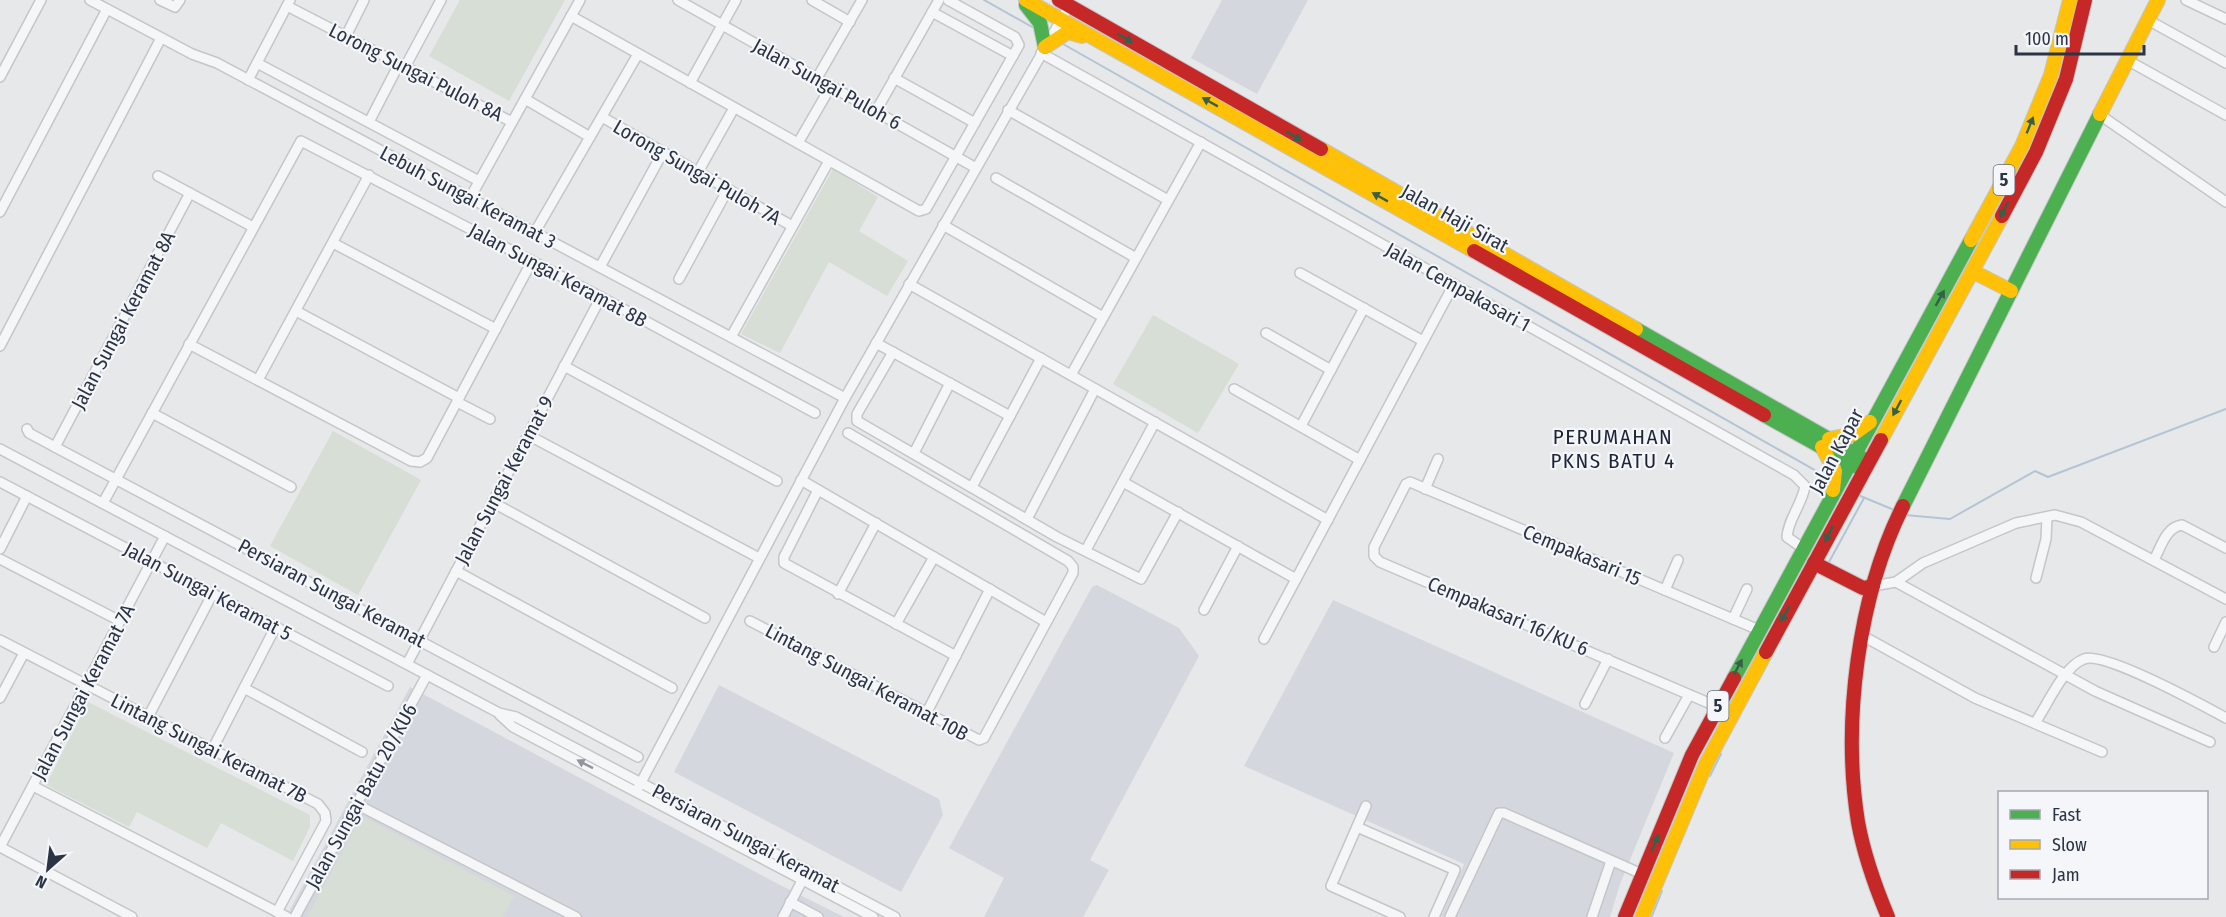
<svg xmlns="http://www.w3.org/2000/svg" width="2226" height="917" font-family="'Fira Sans Condensed',sans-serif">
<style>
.built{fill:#d4d7dd}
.green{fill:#d6ded6}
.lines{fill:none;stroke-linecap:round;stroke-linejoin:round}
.stream{stroke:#b4c4d5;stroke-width:2}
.street-casing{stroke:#c4c6c8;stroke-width:12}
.fast-casing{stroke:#c4c6c8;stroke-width:16}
.slow-casing{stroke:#c4c6c8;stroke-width:16}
.jam-casing{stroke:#c4c6c8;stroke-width:16}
.street{stroke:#f5f6f7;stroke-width:9}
.fast{stroke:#4caf50;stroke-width:14}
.slow{stroke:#ffc107;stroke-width:14}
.jam{stroke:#c62828;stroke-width:14}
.oneway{fill:#375f49}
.oneway2{fill:#90959e}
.labels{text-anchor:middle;stroke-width:4.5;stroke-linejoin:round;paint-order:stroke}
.shield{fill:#f4f6f9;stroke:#676e7b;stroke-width:1.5}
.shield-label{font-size:18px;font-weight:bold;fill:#2b3445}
.street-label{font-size:20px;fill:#2b3445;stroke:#f4f6f9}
.neighbourhood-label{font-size:21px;letter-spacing:1.5px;fill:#1d2536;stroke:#f4f6f9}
</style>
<rect width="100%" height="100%" fill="#e6e8ea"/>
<g class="built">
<polygon points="1222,0 1308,0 1257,94 1191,58"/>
<polygon points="1097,585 1179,628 1199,656 1090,860 1109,870 1083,917 984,917 1004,878 949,848 1092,587"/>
<polygon points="1333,600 1674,753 1620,884 1610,917 1441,917 1464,864 1244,766"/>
<polygon points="719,685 939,799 943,815 901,892 674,772"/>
<polygon points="410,687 778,884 844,917 286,917"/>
</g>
<g class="green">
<polygon points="460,0 565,0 509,101 429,56"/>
<polygon points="833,169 878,197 859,231 908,261 887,296 829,262 780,353 741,334"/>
<polygon points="1153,315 1239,364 1198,433 1113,384"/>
<polygon points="333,431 421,480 358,595 270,546"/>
<polygon points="88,702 310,815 310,827 293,861 221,823 207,848 137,812 129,827 46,785"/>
<polygon points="362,816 514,896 503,917 307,917"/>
</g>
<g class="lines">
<g class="stream">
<polyline points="984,0 1034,28"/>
<polyline points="1063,44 1827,477"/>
<polyline points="1858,495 1894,510"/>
<polyline points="1905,515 1950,519 2035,471 2048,477 2226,409"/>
<polyline points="1829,562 1864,498"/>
<polyline points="1710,776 1721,754"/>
<polyline points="1652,916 1662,891"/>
</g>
<defs>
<g id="street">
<polyline points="90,0 192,54 217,63 845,398"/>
<polyline points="160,0 175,7 180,0"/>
<polyline points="678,0 976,168"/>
<polyline points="812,0 850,22"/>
<polyline points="2186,0 2226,19"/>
<polyline points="287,6 512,122"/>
<polyline points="932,12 1013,56"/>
<polyline points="571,16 919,211 926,209 1019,45 1015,37 948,0"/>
<polyline points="2148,20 2226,63"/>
<polyline points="346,36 364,0"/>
<path d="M1041,53L1794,475L1805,486C1802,505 1788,519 1787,537L1804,549"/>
<polyline points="2127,60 2226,115"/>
<polyline points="257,63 479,181"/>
<polyline points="405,67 441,0"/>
<polyline points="0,77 41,0"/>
<polyline points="817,78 862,0"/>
<polyline points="894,78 975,123"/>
<polyline points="248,80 290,0"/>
<polyline points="690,83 736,0"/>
<polyline points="525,99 590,137"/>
<polyline points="1008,110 1168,200"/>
<polyline points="876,111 939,0"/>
<polyline points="2100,115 2226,202"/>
<polyline points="602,117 792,226"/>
<polyline points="369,122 399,64"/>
<polyline points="798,143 831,86"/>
<polyline points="698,172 734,108"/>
<polyline points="158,176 253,227"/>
<polyline points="996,178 1136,258"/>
<polyline points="470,198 580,0"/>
<polyline points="0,212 107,9"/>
<polyline points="943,225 1103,317"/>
<polyline points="535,232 638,54"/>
<polyline points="333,243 496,329"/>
<polyline points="600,267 663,152"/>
<polyline points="1300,273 1423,341"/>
<polyline points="679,279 728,189"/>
<polyline points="909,284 1328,520"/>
<polyline points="296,311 459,398"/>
<polyline points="1266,333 1331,370"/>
<polyline points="731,337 829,161"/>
<polyline points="876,343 1010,416"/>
<polyline points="189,344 411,461 420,462 427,458 532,261"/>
<polyline points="0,346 161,38"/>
<polyline points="893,352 857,414 857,421 1057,537 1141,579 1178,512"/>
<polyline points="564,366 777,481"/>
<polyline points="1071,375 1201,142"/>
<polyline points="258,380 369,175"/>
<polyline points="1234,389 1360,460"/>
<polyline points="457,402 490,419"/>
<polyline points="152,413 291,487"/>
<polyline points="1301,426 1364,308"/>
<polyline points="27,429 29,433 55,447 638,757"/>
<polyline points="528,435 759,558"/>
<polyline points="55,447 190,193"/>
<polyline points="0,449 499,713 516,717 895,917"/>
<polyline points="914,453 950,383"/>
<polyline points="801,480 1046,622"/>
<polyline points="0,482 388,686"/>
<polyline points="1123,482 1296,579"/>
<polyline points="972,487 1041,358"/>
<polyline points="1425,489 1438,459"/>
<polyline points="818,490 784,557 784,563 956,656"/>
<polyline points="492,502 705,618"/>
<polyline points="103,503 301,141 601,297 815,413"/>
<polyline points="1027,519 1095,389"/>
<polyline points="0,549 27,496"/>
<polyline points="1086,550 1155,422"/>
<polyline points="0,559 120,621"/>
<path d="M2154,560C2161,547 2166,527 2182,525L2226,548"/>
<polyline points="456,571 672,688"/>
<polyline points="2036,578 2046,539 2047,517"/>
<polyline points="1896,582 2095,691 2210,742"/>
<polyline points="1873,586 1896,582 1923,563 2016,523 2055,515 2081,522 2226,599"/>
<polyline points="1665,590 1678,560"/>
<polyline points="838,594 876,523"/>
<polyline points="1204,610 1238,546"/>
<polyline points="1733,619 1747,589"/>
<polyline points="750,621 979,740 984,738 1073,573 1073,567 1068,561 848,433"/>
<polyline points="896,624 934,557"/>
<polyline points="1863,636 1975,698 2102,752"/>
<polyline points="1264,639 1454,284"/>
<polyline points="0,640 318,804 325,813 326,821 277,912"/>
<polyline points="2214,647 2226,622"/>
<polyline points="407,664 601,297"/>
<polyline points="244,688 362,752"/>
<polyline points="0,698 24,653"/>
<polyline points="1585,704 1608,659"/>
<polyline points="1718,707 1380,562 1374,556 1374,547 1406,484 1410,482 1759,630"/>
<polyline points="926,714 990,589"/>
<polyline points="500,715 513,727 873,917"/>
<polyline points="148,717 213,593"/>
<path d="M2035,723C2048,704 2063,667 2084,659C2104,651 2204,706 2226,718"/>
<polyline points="1665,738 1689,695"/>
<polyline points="212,750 276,626"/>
<polyline points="33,786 287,917"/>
<polyline points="637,790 845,398 1069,6"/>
<polyline points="356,804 576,917"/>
<polyline points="1366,806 1331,886 1400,917"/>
<polyline points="1357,827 1455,870 1434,917"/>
<polyline points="0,847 165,536"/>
<polyline points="0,847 132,917"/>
<polyline points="790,902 818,917"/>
<polyline points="295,917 427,675"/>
<polyline points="783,917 805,875"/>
<polyline points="1450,917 1499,813 1504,813 1642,874"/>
<polyline points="1592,917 1611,861"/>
</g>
<g id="fast">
<polyline points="1026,5 1040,23 1045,47"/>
<polyline points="1636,329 1862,458"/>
<polyline points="1764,415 1859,468"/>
<polyline points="1903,506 2100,114"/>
<polyline points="1734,678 1971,240"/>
</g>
<g id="slow">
<polyline points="1026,0 1474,251"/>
<polyline points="1045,47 1068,32 1082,36"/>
<polyline points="2100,114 2158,0"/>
<polyline points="1321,149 1636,329"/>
<polyline points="1971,240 2022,146 2051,75 2070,0"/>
<polyline points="1972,271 2011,291"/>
<polyline points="1829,439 1852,435 1870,422"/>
<polyline points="1881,440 2002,216"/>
<polyline points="1822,447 1835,471 1833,490"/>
<polyline points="1642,917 1706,764 1766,652"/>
</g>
<g id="jam">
<polyline points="1059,0 1321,149"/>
<polyline points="2002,216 2036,152 2066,79 2085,0"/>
<polyline points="1474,251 1764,415"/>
<polyline points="1814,563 1863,588 1873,586"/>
<polyline points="1766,652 1881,440"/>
<polyline points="1625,917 1692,755 1734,678"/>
<path d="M1888,917C1875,886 1864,855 1858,822C1842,722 1858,596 1903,506"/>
</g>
</defs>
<use href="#street" class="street-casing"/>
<use href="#fast" class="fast-casing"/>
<use href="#slow" class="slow-casing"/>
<use href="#jam" class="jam-casing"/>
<use href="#street" class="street"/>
<use href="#fast" class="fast"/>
<use href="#slow" class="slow"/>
<use href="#jam" class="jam"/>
</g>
<defs><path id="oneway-solid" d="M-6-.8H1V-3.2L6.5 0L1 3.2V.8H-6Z" transform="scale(1.5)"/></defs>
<g class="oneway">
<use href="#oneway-solid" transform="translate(1125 38) rotate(30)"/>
<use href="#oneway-solid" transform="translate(1210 102) rotate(-151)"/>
<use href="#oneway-solid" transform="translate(2030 125) rotate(-68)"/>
<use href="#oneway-solid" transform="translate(1294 136) rotate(30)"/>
<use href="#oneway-solid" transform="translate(1380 197) rotate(-151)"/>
<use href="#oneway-solid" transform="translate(2004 210) rotate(118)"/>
<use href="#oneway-solid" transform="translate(1940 298) rotate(-61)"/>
<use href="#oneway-solid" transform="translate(1897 408) rotate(118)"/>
<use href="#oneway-solid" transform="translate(1829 534) rotate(117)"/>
<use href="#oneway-solid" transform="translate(1785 614) rotate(119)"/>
<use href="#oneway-solid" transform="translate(1738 667) rotate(-62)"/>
<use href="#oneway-solid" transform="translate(1655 843) rotate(-67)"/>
</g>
<use class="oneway2" href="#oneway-solid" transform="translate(585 764) rotate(-153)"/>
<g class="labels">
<g class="shield">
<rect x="1993.5" y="165" width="21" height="30" rx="4.5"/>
<rect x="1707.5" y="691" width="21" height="30" rx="4.5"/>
</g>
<g class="shield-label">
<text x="2004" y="186">5</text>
<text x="1718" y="712">5</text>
</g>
<g class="street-label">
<text transform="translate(416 72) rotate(27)" y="7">Lorong Sungai Puloh 8A</text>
<text transform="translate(827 84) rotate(29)" y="7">Jalan Sungai Puloh 6</text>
<text transform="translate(697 172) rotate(30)" y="7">Lorong Sungai Puloh 7A</text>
<text transform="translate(468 197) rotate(28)" y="7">Lebuh Sungai Keramat 3</text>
<text transform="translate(1455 218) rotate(29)" y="7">Jalan Haji Sirat</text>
<text transform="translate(558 275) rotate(28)" y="7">Jalan Sungai Keramat 8B</text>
<text transform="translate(1458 287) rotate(29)" y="7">Jalan Cempakasari 1</text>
<text transform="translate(123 320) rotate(-62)" y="7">Jalan Sungai Keramat 8A</text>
<text transform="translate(1836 451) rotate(-62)" y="7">Jalan Kapar</text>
<text transform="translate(504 480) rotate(-62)" y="7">Jalan Sungai Keramat 9</text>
<text transform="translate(1582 555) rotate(23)" y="7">Cempakasari 15</text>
<text transform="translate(208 591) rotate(28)" y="7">Jalan Sungai Keramat 5</text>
<text transform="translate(332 593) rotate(28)" y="7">Persiaran Sungai Keramat</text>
<text transform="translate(1508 616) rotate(23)" y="7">Cempakasari 16/KU 6</text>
<text transform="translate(867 682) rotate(28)" y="7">Lintang Sungai Keramat 10B</text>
<text transform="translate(83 692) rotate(-62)" y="7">Jalan Sungai Keramat 7A</text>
<text transform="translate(209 748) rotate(27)" y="7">Lintang Sungai Keramat 7B</text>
<text transform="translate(361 796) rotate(-61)" y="7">Jalan Sungai Batu 20/KU6</text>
<text transform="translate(746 838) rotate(28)" y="7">Persiaran Sungai Keramat</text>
</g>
<g class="neighbourhood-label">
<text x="1613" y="444">PERUMAHAN<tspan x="1613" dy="24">PKNS BATU 4</tspan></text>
</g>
</g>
<rect x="1998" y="791" width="210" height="108" fill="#f4f6f9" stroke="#a4a8b1" stroke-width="1.5"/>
<rect x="2010" y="810" width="30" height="9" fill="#4caf50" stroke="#a4a8b1" stroke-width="1.5"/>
<text x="2052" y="821" font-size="18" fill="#2b3445">Fast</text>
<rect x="2010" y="840" width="30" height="9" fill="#ffc107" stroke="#a4a8b1" stroke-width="1.5"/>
<text x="2052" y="851" font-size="18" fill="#2b3445">Slow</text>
<rect x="2010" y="870" width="30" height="9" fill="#c62828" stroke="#a4a8b1" stroke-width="1.5"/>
<text x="2052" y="881" font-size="18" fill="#2b3445">Jam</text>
<g transform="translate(48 869) rotate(208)" stroke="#f4f6f9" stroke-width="4.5" paint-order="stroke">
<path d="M0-4.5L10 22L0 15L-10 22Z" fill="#2b3445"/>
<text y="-9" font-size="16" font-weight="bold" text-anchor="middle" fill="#2b3445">N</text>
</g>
<path d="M2016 45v9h128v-9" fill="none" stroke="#2b3445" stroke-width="3"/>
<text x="2025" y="45" font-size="18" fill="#2b3445" stroke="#f4f6f9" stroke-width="4.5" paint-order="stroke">100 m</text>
</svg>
